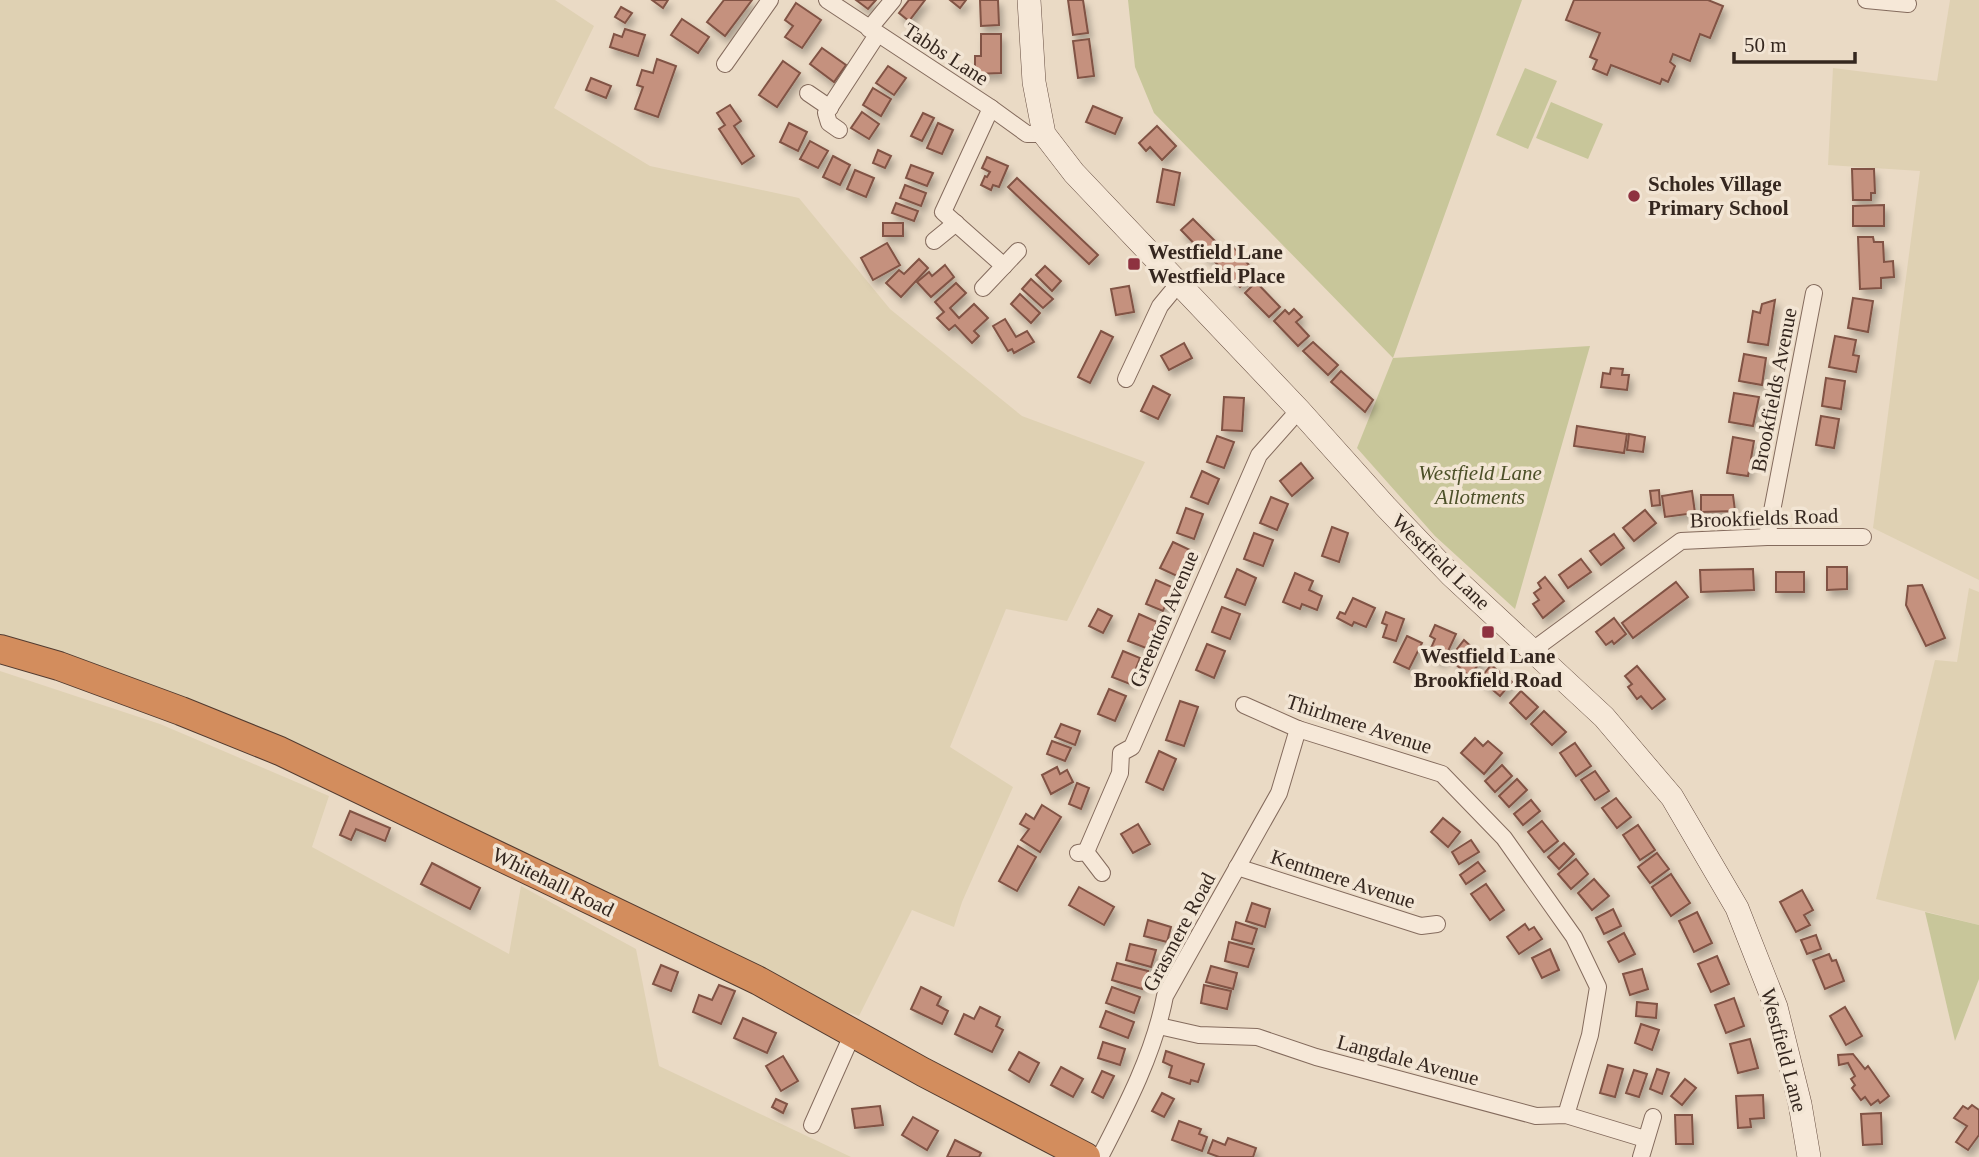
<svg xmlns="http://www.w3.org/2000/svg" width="1979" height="1157" font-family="Georgia,serif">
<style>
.farmland{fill:#dfd1b3}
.green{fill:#c8c69a}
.building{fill:#c5917e;stroke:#815344;stroke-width:2;filter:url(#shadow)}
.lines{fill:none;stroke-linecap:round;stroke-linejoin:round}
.street-casing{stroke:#846b5d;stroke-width:18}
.secondary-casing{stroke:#664d40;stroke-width:24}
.highway-casing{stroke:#523b30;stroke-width:30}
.street{stroke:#f6e8d8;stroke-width:16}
.secondary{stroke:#f6e8d8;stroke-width:23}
.highway{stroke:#d38d5d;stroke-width:28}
.poi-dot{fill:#8e3240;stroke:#f2e5d4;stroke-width:2.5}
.labels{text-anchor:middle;stroke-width:7;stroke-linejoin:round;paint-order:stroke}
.street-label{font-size:21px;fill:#35271f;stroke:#f2e5d4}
.poi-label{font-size:21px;font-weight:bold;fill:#35271f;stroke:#f2e5d4;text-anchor:start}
.park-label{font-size:21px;font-style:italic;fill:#4c5028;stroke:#f2e5d4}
</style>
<defs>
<filter id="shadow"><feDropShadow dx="3.5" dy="6" stdDeviation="3.5" flood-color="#0004"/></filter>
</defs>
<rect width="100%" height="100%" fill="#eadac5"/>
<g class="farmland">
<polygon points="0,0 555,0 594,26 554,108 650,166 799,198 890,309 1022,416 1145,462 1067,621 1006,609 950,747 1013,787 962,902 954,927 912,910 859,1016 759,981 280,751 0,649"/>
<polygon points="1950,0 1979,0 1979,580 1873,528 1920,171 1828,165 1833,68 1937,81"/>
<polygon points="1969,588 1979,592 1979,925 1876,899 1935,660 1957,662"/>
<polygon points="0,671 160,724 329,796 312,847 509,954 521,886 636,949 659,1066 851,1157 0,1157"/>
</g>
<g class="green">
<polygon points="1128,0 1522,0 1393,358 1590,346 1515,609 1435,536 1357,448 1393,358 1154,113 1135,67"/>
<polygon points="1525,68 1557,81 1528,149 1496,135"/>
<polygon points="1551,102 1603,124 1588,159 1536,138"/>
<polygon points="1925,912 1979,925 1979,979 1955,1041"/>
</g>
<g class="building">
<polygon points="652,0 668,0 663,8"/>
<polygon points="724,0 752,0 725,36 707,22"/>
<polygon points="856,0 876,0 868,9"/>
<polygon points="909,0 925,0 909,21 899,13"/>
<polygon points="950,0 966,0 960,8"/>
<polygon points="980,0 998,0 999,25 981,26"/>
<polygon points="1068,0 1083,0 1088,33 1073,35"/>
<polygon points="1574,0 1708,0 1723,6 1710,38 1700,34 1690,61 1673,54 1670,62 1675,66 1668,82 1662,79 1660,84 1611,65 1607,75 1593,69 1597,60 1590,57 1600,33 1566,20"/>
<polygon points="796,3 821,20 802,48 785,37 793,26 785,20"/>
<polygon points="621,7 632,13 625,23 615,17"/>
<polygon points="682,19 709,37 698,53 671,35"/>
<polygon points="625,29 645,35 638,56 610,47 614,34 622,37"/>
<polygon points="981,34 1001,34 1001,73 975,74 975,56 981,56"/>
<polygon points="1089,39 1094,76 1078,78 1073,41"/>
<polygon points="822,48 846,65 834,82 810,64"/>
<polygon points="657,59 676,66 658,117 635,109 643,87 637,85 642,70 653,73"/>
<polygon points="783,61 800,73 777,107 759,95"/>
<polygon points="888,66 906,78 894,95 876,83"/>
<polygon points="591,78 611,86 606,98 586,90"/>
<polygon points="873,88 891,99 881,116 863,105"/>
<polygon points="730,105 741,121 734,126 754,156 742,164 719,129 725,125 717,113"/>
<polygon points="1093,106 1122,118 1115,134 1086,122"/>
<polygon points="862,112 879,124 869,139 851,128"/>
<polygon points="923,113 934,118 922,141 911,136"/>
<polygon points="789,123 807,132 798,151 780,142"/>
<polygon points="938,123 953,130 942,154 927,148"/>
<polygon points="1157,126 1176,146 1162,160 1150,147 1146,151 1139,143"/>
<polygon points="810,141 828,151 818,168 800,159"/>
<polygon points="878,150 891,156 885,168 873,163"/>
<polygon points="833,156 850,165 840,185 823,177"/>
<polygon points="987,157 1008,166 999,187 993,185 991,190 981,185 985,176 987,177 990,172 982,168"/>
<polygon points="911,165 933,173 927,186 906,178"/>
<polygon points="1163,169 1180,173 1174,205 1157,202"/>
<polygon points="1852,169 1874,169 1875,193 1871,193 1871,200 1853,200"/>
<polygon points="855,170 874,178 866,197 847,189"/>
<polygon points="1017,178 1098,255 1089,264 1008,187"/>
<polygon points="905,185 926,193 921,206 900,198"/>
<polygon points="896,203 918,211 914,221 892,213"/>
<polygon points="1884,205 1884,226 1853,226 1853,206"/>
<polygon points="1193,219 1221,247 1209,259 1181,230"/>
<rect x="883" y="223" width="20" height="13"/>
<polygon points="1858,237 1873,237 1874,242 1883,242 1884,262 1893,261 1894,277 1881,278 1881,288 1860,289"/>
<polygon points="887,243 900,265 873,280 861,258"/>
<polygon points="1231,244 1255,272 1240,287 1214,261"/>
<polygon points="919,259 928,268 901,297 886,283 899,270 904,274"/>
<polygon points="945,265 954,277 931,297 917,282 929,272 932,276"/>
<polygon points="1045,266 1061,281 1052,291 1036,275"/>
<polygon points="1031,279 1053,299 1043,308 1022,289"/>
<polygon points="1256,282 1280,307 1269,317 1245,293"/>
<polygon points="956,283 966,293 950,308 959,318 974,304 988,318 974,331 979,336 972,343 955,325 949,330 937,318 944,312 935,302"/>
<polygon points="1129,286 1134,312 1116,315 1111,289"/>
<polygon points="1020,294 1040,313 1031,323 1011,304"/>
<polygon points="1853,298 1873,301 1868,332 1848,328"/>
<polygon points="1775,300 1768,345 1748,342 1753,311 1760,313 1762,304"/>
<polygon points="1294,309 1302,317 1296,322 1309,336 1298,346 1274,321 1285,310 1289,314"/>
<polygon points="1005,319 1016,337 1027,331 1034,342 1014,353 1012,349 1008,351 993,326"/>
<polygon points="1101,331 1113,337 1090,383 1078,377"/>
<polygon points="1835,336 1856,340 1853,355 1859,356 1856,372 1829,367"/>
<polygon points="1313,342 1338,365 1328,375 1303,351"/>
<polygon points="1184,343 1192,358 1169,370 1161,356"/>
<polygon points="1744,354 1766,358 1762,385 1739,381"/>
<polygon points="1611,368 1623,369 1622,375 1629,375 1627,390 1601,387 1603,373 1610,374"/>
<polygon points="1341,371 1373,400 1365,412 1331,382"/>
<polygon points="1826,378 1845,381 1841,409 1822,406"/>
<polygon points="1153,386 1170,395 1158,419 1141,411"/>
<polygon points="1734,393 1759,397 1753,426 1729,422"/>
<polygon points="1224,397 1244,398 1242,431 1222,430"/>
<polygon points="1821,416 1839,419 1834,448 1816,445"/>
<polygon points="1577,426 1627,434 1624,453 1574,446"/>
<polygon points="1629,434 1645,437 1643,452 1627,450"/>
<polygon points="1217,436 1234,442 1224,468 1207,462"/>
<polygon points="1733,437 1754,441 1748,476 1727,473"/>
<polygon points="1301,463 1313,478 1292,496 1280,481"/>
<polygon points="1202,471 1219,479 1208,504 1191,497"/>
<polygon points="1659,490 1660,505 1652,506 1650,491"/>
<polygon points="1692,491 1695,513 1665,517 1662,496"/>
<polygon points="1701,495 1733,495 1735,511 1701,512"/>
<polygon points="1271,497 1288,504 1277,530 1260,523"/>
<polygon points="1186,508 1203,514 1194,539 1177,533"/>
<polygon points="1645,510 1656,523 1634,541 1623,528"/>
<polygon points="1332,527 1348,533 1339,562 1322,556"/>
<polygon points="1254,533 1273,540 1263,566 1244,559"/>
<polygon points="1614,534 1624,548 1601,565 1590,551"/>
<polygon points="1173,542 1190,550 1177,576 1160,568"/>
<polygon points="1581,559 1591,572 1568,588 1559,575"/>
<polygon points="1827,567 1847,567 1847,589 1827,590"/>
<polygon points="1237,569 1256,578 1245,605 1225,597"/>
<polygon points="1753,569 1754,590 1701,592 1700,570"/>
<rect x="1776" y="572" width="28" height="20"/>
<polygon points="1295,573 1313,581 1309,590 1322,596 1317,610 1302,604 1300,609 1283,602"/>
<polygon points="1545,577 1564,601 1543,618 1533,604 1539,600 1534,593 1541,588 1538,583"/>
<polygon points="1156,580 1172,587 1163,611 1146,604"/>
<polygon points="1676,582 1688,597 1633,638 1622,623"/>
<polygon points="1922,585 1945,638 1926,646 1906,605 1908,586"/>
<polygon points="1353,598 1375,608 1366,627 1354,622 1352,626 1337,618 1340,612 1345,614"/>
<polygon points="1222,607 1240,614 1230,639 1212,632"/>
<polygon points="1098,609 1112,616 1103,633 1089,626"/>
<polygon points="1386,612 1404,619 1396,641 1383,637 1387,625 1382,623"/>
<polygon points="1139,614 1157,622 1146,648 1128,641"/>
<polygon points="1614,618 1626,634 1614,644 1612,641 1606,645 1596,632"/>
<polygon points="1435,625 1456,634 1443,662 1428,655 1435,639 1430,636"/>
<polygon points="1407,636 1422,643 1409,669 1394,662"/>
<polygon points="1464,640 1484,658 1469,676 1453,662 1461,653 1457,649"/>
<polygon points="1207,644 1225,651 1214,678 1196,670"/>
<polygon points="1123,651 1140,658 1130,684 1112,677"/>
<polygon points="1491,665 1512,682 1500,696 1480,679"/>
<polygon points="1637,666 1665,699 1652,709 1641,696 1637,699 1628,687 1632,684 1625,676"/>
<polygon points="1109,689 1126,696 1115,721 1098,714"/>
<polygon points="1521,691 1538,707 1526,719 1510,703"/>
<polygon points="1180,701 1198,707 1184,746 1166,740"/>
<polygon points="1544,711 1566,732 1552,745 1531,724"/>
<polygon points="1061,724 1080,731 1075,745 1055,737"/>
<polygon points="1475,738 1483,746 1488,741 1502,753 1484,774 1461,753"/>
<polygon points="1052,741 1071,748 1065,761 1047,754"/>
<polygon points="1575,743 1591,766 1576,776 1560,753"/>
<polygon points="1159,751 1176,759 1163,790 1146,782"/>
<polygon points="1502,765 1512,776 1495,792 1485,781"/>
<polygon points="1057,767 1060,774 1067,770 1073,782 1051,794 1042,775"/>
<polygon points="1595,771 1609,791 1595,800 1581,780"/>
<polygon points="1517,779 1527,790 1509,807 1499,796"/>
<polygon points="1077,783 1089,788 1081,809 1069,804"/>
<polygon points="1616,798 1631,817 1617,828 1602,808"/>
<polygon points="1531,800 1540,811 1523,825 1514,814"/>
<polygon points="1042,805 1061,817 1040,852 1021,840 1029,829 1020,824 1026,814 1034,819"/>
<polygon points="350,811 390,828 385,841 356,829 351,840 340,835"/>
<polygon points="1443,818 1460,832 1448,847 1431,832"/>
<polygon points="1542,821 1558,841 1544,852 1528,832"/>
<polygon points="1138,824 1150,844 1133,853 1121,834"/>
<polygon points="1638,825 1655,850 1640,860 1623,835"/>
<polygon points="1471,840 1479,852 1459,864 1452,852"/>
<polygon points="1564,843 1574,854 1559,869 1548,857"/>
<polygon points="1018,846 1036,857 1017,891 999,881"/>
<polygon points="1657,853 1669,869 1650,883 1638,867"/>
<polygon points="1576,859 1588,874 1571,889 1558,874"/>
<polygon points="1478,862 1485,871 1466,884 1460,875"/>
<polygon points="432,863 480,888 470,909 421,884"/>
<polygon points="1671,874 1690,903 1671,916 1652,887"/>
<polygon points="1594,879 1609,896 1592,910 1578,893"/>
<polygon points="1486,884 1504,910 1490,920 1471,894"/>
<polygon points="1079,887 1114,907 1104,925 1069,905"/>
<polygon points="1802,890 1813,910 1804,915 1810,925 1796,932 1780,902"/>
<polygon points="1252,903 1270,909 1265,927 1246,921"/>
<polygon points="1613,909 1621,926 1604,934 1596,918"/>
<polygon points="1697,912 1712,943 1694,952 1679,921"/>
<polygon points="1148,920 1171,927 1167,942 1144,936"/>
<polygon points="1236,922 1257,929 1252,944 1232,939"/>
<polygon points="1525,924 1529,930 1534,927 1542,939 1519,954 1507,937"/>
<polygon points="1624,933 1635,954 1619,962 1608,942"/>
<polygon points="1816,935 1821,949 1807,954 1801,940"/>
<polygon points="1229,942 1254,949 1248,967 1225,961"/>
<polygon points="1130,944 1156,950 1151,967 1126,960"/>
<polygon points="1550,949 1559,970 1542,978 1532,958"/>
<polygon points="1829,954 1832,961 1836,960 1844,981 1825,989 1813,960"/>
<polygon points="1717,956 1729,984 1711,992 1698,964"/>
<polygon points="1117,963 1148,971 1142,989 1112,980"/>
<polygon points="661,965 678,972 671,991 653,984"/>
<polygon points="1211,966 1237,973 1233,989 1206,982"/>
<polygon points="1642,969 1648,989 1630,995 1623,974"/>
<polygon points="719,985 735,991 721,1024 693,1012 699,995 712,1000"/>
<polygon points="1204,985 1231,991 1227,1009 1201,1003"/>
<polygon points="921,987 941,997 937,1005 948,1011 942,1024 911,1009"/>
<polygon points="1112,987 1140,997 1134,1013 1106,1003"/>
<polygon points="1734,998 1744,1026 1726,1033 1715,1005"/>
<polygon points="1637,1002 1657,1004 1656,1018 1636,1016"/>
<polygon points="980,1007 1000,1017 996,1026 1003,1030 992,1052 955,1034 964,1014 974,1019"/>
<polygon points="1845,1007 1862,1036 1846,1045 1830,1016"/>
<polygon points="1106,1011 1134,1022 1128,1038 1100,1027"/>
<polygon points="743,1018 776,1033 767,1053 734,1038"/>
<polygon points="1641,1024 1659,1030 1652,1050 1635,1043"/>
<polygon points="1750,1039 1758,1068 1738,1073 1730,1044"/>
<polygon points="1103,1042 1125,1049 1120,1065 1098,1058"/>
<polygon points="1166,1051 1204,1064 1198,1082 1191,1080 1190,1084 1169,1077 1172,1066 1163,1062"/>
<polygon points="1019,1052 1039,1063 1029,1082 1009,1070"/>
<polygon points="1853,1054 1865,1069 1868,1066 1889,1096 1880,1103 1878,1100 1871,1105 1865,1097 1861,1100 1852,1088 1855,1085 1851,1079 1855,1076 1848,1063 1839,1065 1838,1055"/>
<polygon points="783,1056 798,1081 781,1091 766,1066"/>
<polygon points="1608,1065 1623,1069 1615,1097 1600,1093"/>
<polygon points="1061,1067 1083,1079 1073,1097 1051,1085"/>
<polygon points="1657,1069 1669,1073 1662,1094 1650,1089"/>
<polygon points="1634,1070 1647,1074 1639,1097 1626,1093"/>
<polygon points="1102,1071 1114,1076 1103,1098 1092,1092"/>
<polygon points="1685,1079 1696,1088 1682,1105 1671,1096"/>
<polygon points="1162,1093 1174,1099 1164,1117 1152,1111"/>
<polygon points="1763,1095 1764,1118 1750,1119 1751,1127 1738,1128 1736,1096"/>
<polygon points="776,1099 787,1104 783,1113 772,1107"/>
<polygon points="1972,1105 1979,1110 1979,1135 1968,1150 1956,1142 1967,1126 1954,1118 1963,1106 1968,1109"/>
<polygon points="880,1106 883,1125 855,1128 852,1109"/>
<polygon points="1881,1113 1882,1144 1863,1145 1861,1114"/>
<polygon points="1675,1115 1692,1115 1693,1144 1676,1144"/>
<polygon points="913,1117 938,1131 927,1150 902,1135"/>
<polygon points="1179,1121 1201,1129 1199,1134 1207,1137 1202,1151 1172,1140"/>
<polygon points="1228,1138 1256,1148 1253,1157 1219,1157 1208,1153 1213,1140 1225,1145"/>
<polygon points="955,1140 981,1153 979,1157 947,1157"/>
</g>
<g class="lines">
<defs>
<g id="street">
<polyline points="827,0 991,108 1027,134 1044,134"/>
<polyline points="1866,0 1908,4"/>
<polyline points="869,29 893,0"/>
<polyline points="725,64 770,0"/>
<polyline points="808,93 830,108"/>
<polyline points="991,108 943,212 1004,266"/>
<polyline points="839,130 829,123 826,113 877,35"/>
<polyline points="934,241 956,223"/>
<polyline points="983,288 1018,251"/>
<polyline points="1126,379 1160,306 1179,283"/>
<polyline points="1767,537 1814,293"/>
<polyline points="1533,650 1681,541 1767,537 1863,537"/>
<polyline points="1244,705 1298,729 1442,774 1504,838 1574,937 1598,987 1590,1035 1566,1115"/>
<polyline points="1086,852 1120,773 1121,753 1132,747 1259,455 1299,410"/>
<polyline points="1078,853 1086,852 1102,873"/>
<polyline points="1237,867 1421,926 1437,924"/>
<polyline points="1159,1026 1199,1035 1257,1037 1316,1057 1536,1116 1566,1115 1645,1139"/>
<polyline points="812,1125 853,1033"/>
<path d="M1100,1157C1127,1105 1154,1053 1165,996L1279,793L1298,729"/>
<polyline points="1641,1157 1653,1117"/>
</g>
<polyline id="secondary" points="1029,0 1034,82 1044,134 1074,173 1299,410 1385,506 1451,575 1604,717 1672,797 1737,908 1776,1007 1800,1104 1809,1157"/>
<polyline id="highway" points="0,649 59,666 181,711 280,751 759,981 923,1072 1086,1157"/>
</defs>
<use href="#street" class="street-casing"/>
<use href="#secondary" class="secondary-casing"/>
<use href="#highway" class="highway-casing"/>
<use href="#street" class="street"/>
<use href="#secondary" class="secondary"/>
<use href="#highway" class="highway"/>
</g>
<g class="poi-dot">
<circle cx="1634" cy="196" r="7"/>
<rect x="1127" y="257" width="14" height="14" rx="3.5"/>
<rect x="1481" y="625" width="14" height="14" rx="3.5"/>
</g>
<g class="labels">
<g class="street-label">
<text transform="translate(946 54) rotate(33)" y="7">Tabbs Lane</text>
<text transform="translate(1774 390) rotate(-79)" y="7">Brookfields Avenue</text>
<text transform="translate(1764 518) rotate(-2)" y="7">Brookfields Road</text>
<text transform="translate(1441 562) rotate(44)" y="7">Westfield Lane</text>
<text transform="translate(1164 619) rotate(-67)" y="7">Greenton Avenue</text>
<text transform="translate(1359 724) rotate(18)" y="7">Thirlmere Avenue</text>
<text transform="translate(1343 879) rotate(18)" y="7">Kentmere Avenue</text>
<text transform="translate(553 882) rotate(26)" y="7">Whitehall Road</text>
<text transform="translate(1179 932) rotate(-62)" y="7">Grasmere Road</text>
<text transform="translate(1784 1050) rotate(75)" y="7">Westfield Lane</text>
<text transform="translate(1408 1060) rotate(15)" y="7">Langdale Avenue</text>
</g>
<g class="poi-label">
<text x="1648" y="191">Scholes Village<tspan x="1648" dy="24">Primary School</tspan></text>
<text x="1148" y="259">Westfield Lane<tspan x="1148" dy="24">Westfield Place</tspan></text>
<text x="1488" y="663" text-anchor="middle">Westfield Lane<tspan x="1488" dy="24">Brookfield Road</tspan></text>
</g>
<g class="park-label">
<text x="1480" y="480">Westfield Lane<tspan x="1480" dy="24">Allotments</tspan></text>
</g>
</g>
<path d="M1734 52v10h121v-10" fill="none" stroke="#35271f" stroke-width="3.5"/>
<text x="1744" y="52" font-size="21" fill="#35271f" stroke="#f2e5d4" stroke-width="5" paint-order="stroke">50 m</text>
</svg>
